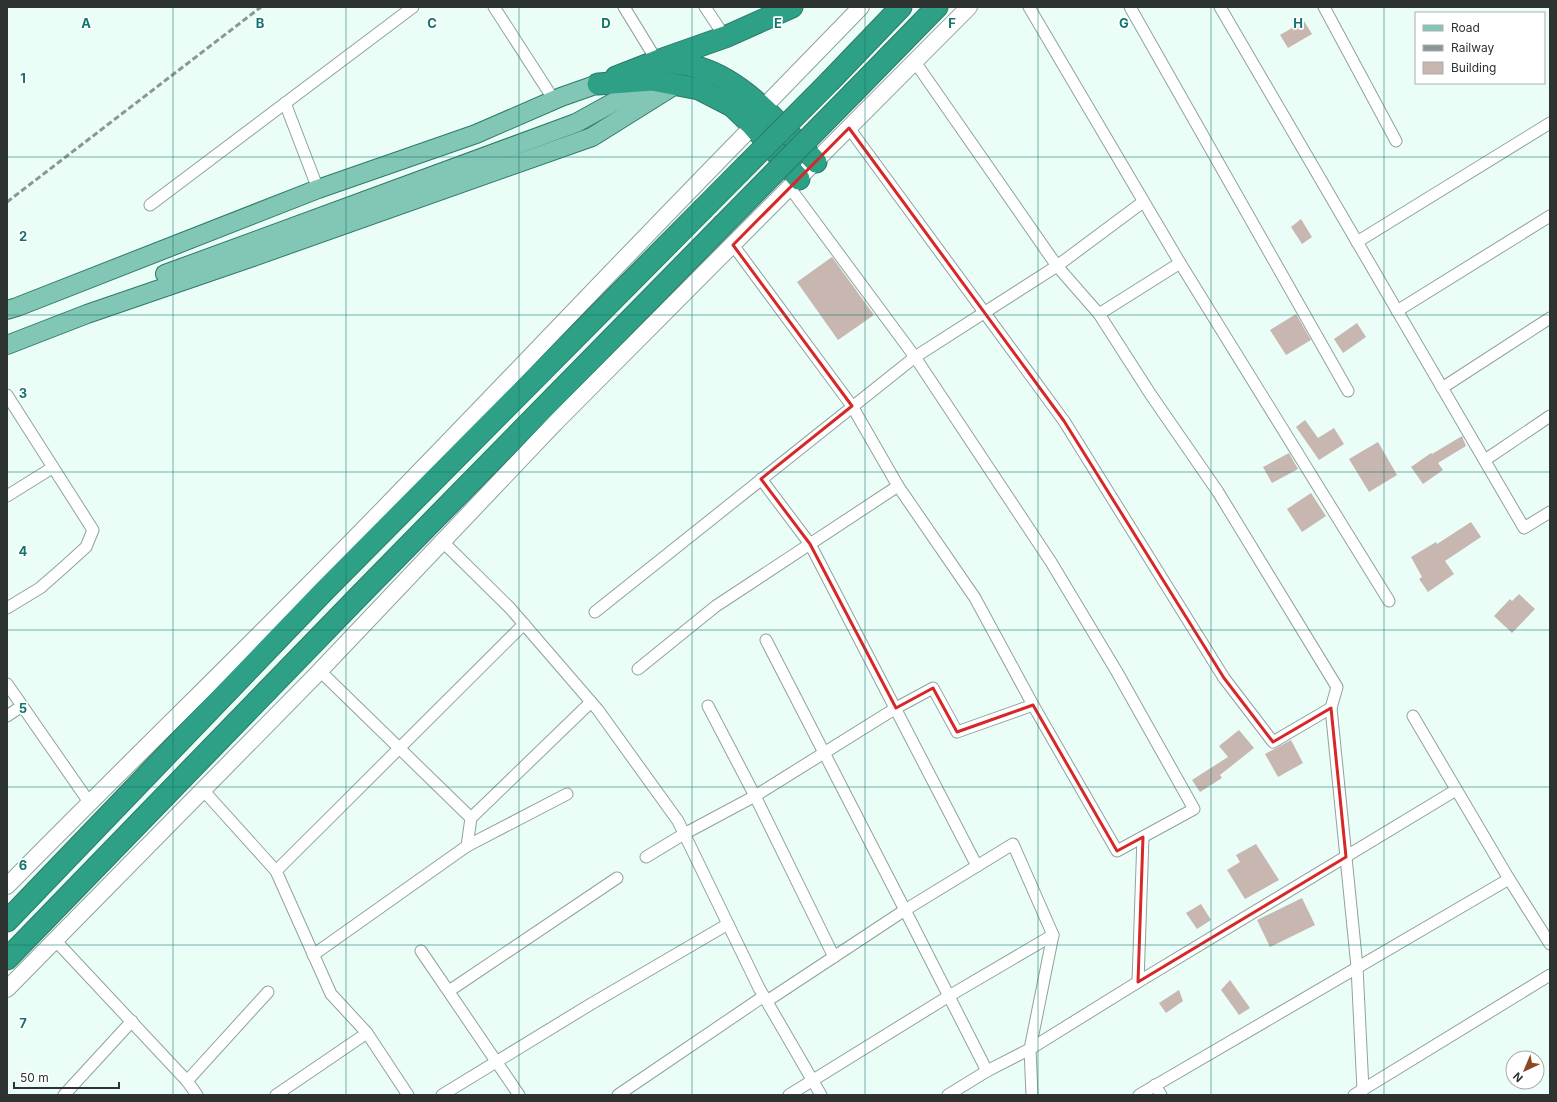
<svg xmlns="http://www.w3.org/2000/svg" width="1557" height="1102" font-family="Inter,sans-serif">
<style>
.building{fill:#c7b7b0}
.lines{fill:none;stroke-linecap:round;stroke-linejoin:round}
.street-casing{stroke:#91a29c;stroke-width:13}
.secondary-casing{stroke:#91a29c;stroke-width:18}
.primary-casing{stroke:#2d7a68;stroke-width:20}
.highway-casing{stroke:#2d7a68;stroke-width:23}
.street{stroke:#fff;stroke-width:11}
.secondary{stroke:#fff;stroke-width:16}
.primary{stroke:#82c6b6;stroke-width:18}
.highway{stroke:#2ea086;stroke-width:21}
.rail{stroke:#8a9793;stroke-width:3;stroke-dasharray:6 3;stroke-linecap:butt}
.highway-bridge-casing{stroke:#2d7a68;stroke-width:23;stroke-linecap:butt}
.highway-bridge{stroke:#2ea086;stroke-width:21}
.marked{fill:none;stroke:#d62828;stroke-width:3;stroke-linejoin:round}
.grid{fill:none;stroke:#0f766e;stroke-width:1;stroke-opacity:0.55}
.grid-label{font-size:13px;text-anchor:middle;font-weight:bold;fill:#0f766e;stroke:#fff;stroke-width:3.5;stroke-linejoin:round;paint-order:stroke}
</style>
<rect width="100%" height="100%" fill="#eafdf7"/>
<g class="building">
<polygon points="1304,21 1312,34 1288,48 1280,35"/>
<polygon points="1301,219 1312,237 1302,244 1291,227"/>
<polygon points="832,257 874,315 838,340 797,282"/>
<polygon points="1296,314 1311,340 1286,355 1270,330"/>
<polygon points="1357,323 1366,337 1343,353 1334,339"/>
<polygon points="1305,420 1318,438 1334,428 1344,444 1319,460 1296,427"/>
<polygon points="1462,436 1466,446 1438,463 1443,470 1423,484 1411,467 1431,453 1432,454"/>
<polygon points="1378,442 1397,475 1369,492 1349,459"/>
<polygon points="1289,453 1298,469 1272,483 1263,467"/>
<polygon points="1311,493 1326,516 1302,532 1287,509"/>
<polygon points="1471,522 1481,537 1445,561 1454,574 1428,592 1419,579 1422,577 1411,557 1436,542 1437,544"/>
<polygon points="1519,594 1535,609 1512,633 1494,616 1510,599 1512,601"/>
<polygon points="1239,730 1254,748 1220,775 1222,778 1200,792 1192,780 1228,757 1219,746"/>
<polygon points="1291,740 1303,763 1278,777 1265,754"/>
<polygon points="1256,844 1279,880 1245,899 1227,870 1240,862 1236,855"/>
<polygon points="1302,898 1315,925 1270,947 1257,920"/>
<polygon points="1201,904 1211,920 1197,929 1186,913"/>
<polygon points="1230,980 1250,1008 1239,1015 1221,990"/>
<polygon points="1179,990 1183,1001 1166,1013 1159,1003"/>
</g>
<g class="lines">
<defs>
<g id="street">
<polyline points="494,7 554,100"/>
<polyline points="624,7 657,61"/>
<polyline points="705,7 725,37"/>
<polyline points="1029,7 1180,263 1389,601"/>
<polyline points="1130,7 1348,391"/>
<polyline points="1220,7 1524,528 1550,512"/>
<polyline points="1324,7 1396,141"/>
<polyline points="915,62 1057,266 1099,314 1151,395 1218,492 1337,687 1331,708 1357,967 1363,1090"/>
<polyline points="285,103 318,189"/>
<polyline points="849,128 1064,421 1224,678 1273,742 1331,708"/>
<polyline points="150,205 413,7"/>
<polyline points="1357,242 1550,123"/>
<polyline points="733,245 852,406 898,486 975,598 1033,705 1117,851 1194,809 1117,672 1051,562 915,357 790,188"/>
<polyline points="1397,311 1550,216"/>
<polyline points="1099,314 1180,263"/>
<polyline points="1442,388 1550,318"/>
<polyline points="7,395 93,530 86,547 64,567 40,588 7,608"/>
<polyline points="1485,460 1550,416"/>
<polyline points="761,479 810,544 977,866"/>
<polyline points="7,496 52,468"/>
<polyline points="443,542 510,608 598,710 678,821 759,988 821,1095"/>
<polyline points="595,612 915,357 1057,266 1143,202"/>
<polyline points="766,640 905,910 1013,844 1053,935 949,996 789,1095"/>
<polyline points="638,669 716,606 898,486"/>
<polyline points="320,671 471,818"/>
<polyline points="7,684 89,802"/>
<polyline points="708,706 755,796 834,957"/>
<polyline points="7,716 22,706"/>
<polyline points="1413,716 1509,879 1550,944"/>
<polyline points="203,790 276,871 331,994 367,1033 408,1095"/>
<polyline points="467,846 567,794"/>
<polyline points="646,857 684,834 755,796 896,708 933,688 957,732 1033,705"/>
<polyline points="276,871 524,624"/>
<polyline points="55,940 187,1081 197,1095"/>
<polyline points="421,951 519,1095"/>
<polyline points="313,955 467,846 471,818 591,702"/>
<polyline points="1138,982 1143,837"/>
<polyline points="449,991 617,878"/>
<polyline points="767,1001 905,910 987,1071"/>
<polyline points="187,1081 268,992"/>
<polyline points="1155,1085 1161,1095"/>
<polyline points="64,1095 132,1021"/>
<polyline points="276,1095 367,1033"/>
<polyline points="442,1095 591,1004 728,924"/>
<polyline points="618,1095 764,996"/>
<polyline points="948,1095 987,1071 1030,1049 1138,982 1456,790"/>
<polyline points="1032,1095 1030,1049 1053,935"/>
<polyline points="1139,1095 1509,879"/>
<polyline points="1354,1095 1550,975"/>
</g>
<g id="secondary">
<path d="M7,886C132,759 261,635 385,507C508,381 629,252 753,126L763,108L861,7"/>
<polyline points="7,989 314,677 555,423 969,7"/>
</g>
<g id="primary">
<polyline points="165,274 576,123 652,81"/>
<polyline points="7,310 17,307 318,189 476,134 561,97 598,84"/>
<polyline points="7,345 87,314 250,258 592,137 675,85"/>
</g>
<g id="highway">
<path d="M660,61C673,63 687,64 700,68C746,82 783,128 816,162"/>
<polyline points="616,77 657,61 725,37 792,7"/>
<polyline points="831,80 901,7"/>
<polyline points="598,84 652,80 699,89 732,106 753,126 799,179"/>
<polyline points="854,92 937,7"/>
<polyline points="7,921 324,591 702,210"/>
<polyline points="7,959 360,595 722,226"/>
</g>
</defs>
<use href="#street" class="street-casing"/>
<use href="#secondary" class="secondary-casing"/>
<use href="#primary" class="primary-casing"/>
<use href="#highway" class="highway-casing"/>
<use href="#street" class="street"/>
<use href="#secondary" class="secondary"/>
<use href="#primary" class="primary"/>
<use href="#highway" class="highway"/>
<polyline class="rail" points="7,202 261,7"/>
<defs>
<g id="highway-bridge">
<polyline points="702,210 831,80"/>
<polyline points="722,226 854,92"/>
</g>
</defs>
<use href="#highway-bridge" class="highway-bridge-casing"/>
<use href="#highway-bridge" class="highway-bridge"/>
</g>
<path class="marked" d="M849,128L1064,421L1224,678L1273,742L1331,708L1346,857L1138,982L1143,837L1117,851L1033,705L957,732L933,688L896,708L810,544L761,479L852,406L733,245Z"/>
<path class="grid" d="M173,7V1095M346,7V1095M519,7V1095M692,7V1095M865,7V1095M1038,7V1095M1211,7V1095M1384,7V1095M7,157H1550M7,315H1550M7,472H1550M7,630H1550M7,787H1550M7,945H1550"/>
<g class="grid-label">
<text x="86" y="28">A</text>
<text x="260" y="28">B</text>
<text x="432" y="28">C</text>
<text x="606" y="28">D</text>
<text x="778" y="28">E</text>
<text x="952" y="28">F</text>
<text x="1124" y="28">G</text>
<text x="1298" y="28">H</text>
<text x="23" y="83">1</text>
<text x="23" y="241">2</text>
<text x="23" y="398">3</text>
<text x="23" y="556">4</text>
<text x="23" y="713">5</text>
<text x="23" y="870">6</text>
<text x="23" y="1028">7</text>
</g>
<rect width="1557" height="1102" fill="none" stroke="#2c3331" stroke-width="16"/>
<rect x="1415" y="12" width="130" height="72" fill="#ffffff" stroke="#abadad"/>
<rect x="1423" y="25" width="20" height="6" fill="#82c6b6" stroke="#abadad"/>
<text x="1451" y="32" font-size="12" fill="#2c3331">Road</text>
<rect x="1423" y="45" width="20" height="6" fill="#8a9793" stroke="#abadad"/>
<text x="1451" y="52" font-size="12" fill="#2c3331">Railway</text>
<rect x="1423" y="62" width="20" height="12" fill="#c7b7b0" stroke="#abadad"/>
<text x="1451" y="72" font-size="12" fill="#2c3331">Building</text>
<g transform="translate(1525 1070) rotate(224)"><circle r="19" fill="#ffffff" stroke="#abadad"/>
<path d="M0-3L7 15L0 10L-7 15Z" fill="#8e4722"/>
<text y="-6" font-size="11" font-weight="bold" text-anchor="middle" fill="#2c3331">N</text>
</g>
<path d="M14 1082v6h105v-6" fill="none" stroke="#2c3331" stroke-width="2"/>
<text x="20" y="1082" font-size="12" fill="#2c3331" stroke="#ffffff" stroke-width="3" paint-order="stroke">50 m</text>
</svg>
